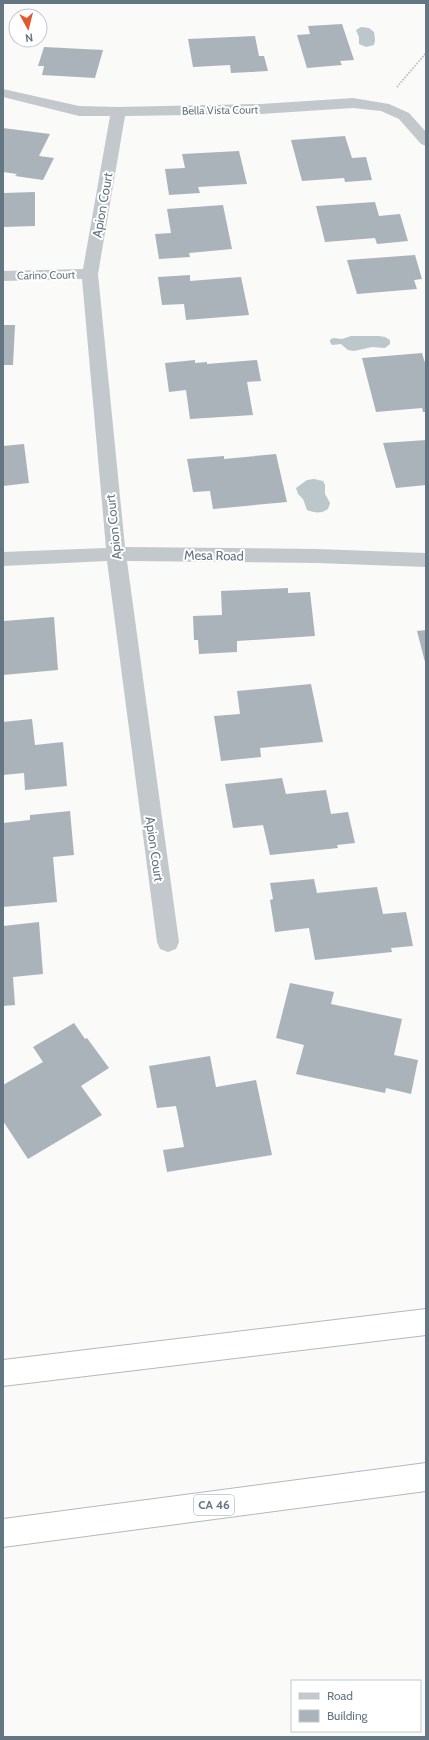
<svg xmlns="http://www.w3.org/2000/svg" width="429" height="1740" font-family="Cabin,sans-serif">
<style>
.water{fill:#bbc7cb}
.building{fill:#aab3b9}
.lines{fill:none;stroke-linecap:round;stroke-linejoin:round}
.highway-casing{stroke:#b4b9bd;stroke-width:2}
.path{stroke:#bbbfc2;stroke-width:2;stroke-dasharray:1.5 1.5;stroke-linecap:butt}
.street{fill:#c3c8cc;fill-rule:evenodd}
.highway{fill:#fff;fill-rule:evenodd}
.labels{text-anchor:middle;stroke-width:4;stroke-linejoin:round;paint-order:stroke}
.far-street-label{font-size:11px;fill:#657683;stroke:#fff}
.shield{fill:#fff;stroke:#939fa8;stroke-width:1}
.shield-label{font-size:12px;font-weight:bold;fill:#657683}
.street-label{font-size:13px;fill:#657683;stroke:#fff}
</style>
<rect width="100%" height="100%" fill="#fafaf8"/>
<g class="water">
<polygon points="361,27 369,28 374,32 375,40 374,45 366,47 359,44 359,37 356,30"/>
<polygon points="351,336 379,336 385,337 390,340 390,344 385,348 372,347 354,351 348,350 341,344 332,345 330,342 330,340 333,338 342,339"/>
<path d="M314,479L323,481L325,485V494L330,503L328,509C321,514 315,513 307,510L303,499L298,494L296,488L307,480Z"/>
</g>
<g class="building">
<polygon points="342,24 354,60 340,61 342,65 307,68 297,35 310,34 308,26"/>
<polygon points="255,36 259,56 264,56 268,71 231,73 230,65 193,67 188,39"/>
<polygon points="44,47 103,50 95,78 42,75 44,66 38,66"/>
<polygon points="3,128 50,134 39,156 54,158 43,180 15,176 17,174 3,172"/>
<polygon points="345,136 352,158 366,157 372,180 345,182 344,178 302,181 291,140"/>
<polygon points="239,151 247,184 198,187 200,193 169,195 165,169 185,168 182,154"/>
<polygon points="35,192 35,226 3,227 3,193"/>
<polygon points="375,202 379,216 400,214 408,241 377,244 375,238 325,242 316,206"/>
<polygon points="223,205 232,249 189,253 190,257 159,259 155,234 171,233 167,209"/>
<polygon points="415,255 422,279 414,280 417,289 357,294 347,260"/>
<polygon points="190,275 190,281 241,277 249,315 186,320 184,304 162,305 158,277"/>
<polygon points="3,325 15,325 13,365 3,365"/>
<polygon points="422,353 426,366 426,412 423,412 422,408 376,412 362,358"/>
<polygon points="195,360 195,363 207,362 207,364 257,360 261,381 247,382 253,415 190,419 186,390 169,392 165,363"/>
<polygon points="426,440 426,485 396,488 383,443"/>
<polygon points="24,444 29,483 3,486 3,446"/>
<polygon points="276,454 287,502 213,509 210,491 193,492 187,459 224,456 224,459"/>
<polygon points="288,588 288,593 310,592 315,636 237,641 237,652 199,654 198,640 194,640 193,616 222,615 221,591"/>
<polygon points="54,617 58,670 3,675 3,619 4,621"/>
<polygon points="426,630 426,662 425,662 417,631"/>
<polygon points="311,684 323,742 260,748 261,757 221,761 214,716 240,714 237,691"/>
<polygon points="32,719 35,745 63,742 67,786 25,790 24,773 3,775 3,722"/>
<polygon points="282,778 286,794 326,790 331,814 348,812 355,843 337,845 338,848 270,855 263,825 233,828 225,784"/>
<polygon points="70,811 74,855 53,857 57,902 3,907 3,823 30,820 30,815"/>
<polygon points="314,879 317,893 377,887 383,914 406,912 413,946 391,948 392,952 315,960 309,928 275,932 270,900 273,899 270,883"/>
<polygon points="39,922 43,974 13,977 15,1005 3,1006 3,926"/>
<polygon points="290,983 334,992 331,1004 402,1019 394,1055 418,1060 411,1094 386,1088 385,1093 296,1074 304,1045 276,1038"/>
<polygon points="74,1023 85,1039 87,1038 109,1068 81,1086 102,1115 28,1159 3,1121 3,1085 43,1062 33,1047"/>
<polygon points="210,1056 216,1087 256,1080 272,1155 167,1172 163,1150 184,1147 176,1106 157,1108 149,1066"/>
</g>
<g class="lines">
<defs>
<g id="highway">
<polygon points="426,1309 426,1335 3,1386 3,1360"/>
<polygon points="426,1463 426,1491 3,1547 3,1519"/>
</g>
</defs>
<use href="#highway" class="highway-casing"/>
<polyline class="path" points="397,87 426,53"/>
<polygon class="street" points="3,89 79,106 118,107 261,104 353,98 389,104 409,113 426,132 426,146 421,144 399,119 381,111 353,108 261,114 125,116 98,274 125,547 317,549 426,553 426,567 317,563 127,561 179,942 176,949 168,952 160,949 157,942 107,561 3,566 3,552 106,548 82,279 3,281 3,271 83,269 110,116 79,116 3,97"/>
<use href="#highway" class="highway"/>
</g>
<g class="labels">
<g class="far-street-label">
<text transform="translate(220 110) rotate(-1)" y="4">Bella Vista Court</text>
<text transform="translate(46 275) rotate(-1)" y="4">Carino Court</text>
</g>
<rect class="shield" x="194" y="1495" width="40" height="20" rx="3"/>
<g class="shield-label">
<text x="214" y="1509">CA 46</text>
</g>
<g class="street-label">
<text transform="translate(102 205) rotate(-80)" y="5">Apion Court</text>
<text transform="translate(113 527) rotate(-96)" y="5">Apion Court</text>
<text transform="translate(214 555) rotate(1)" y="5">Mesa Road</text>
<text transform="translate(155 849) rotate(82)" y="5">Apion Court</text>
</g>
</g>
<rect width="429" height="1740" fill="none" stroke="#657683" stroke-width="8"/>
<rect x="291" y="1680" width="130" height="52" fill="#ffffff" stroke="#c1c8cd"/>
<rect x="299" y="1693" width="20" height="6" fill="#c3c8cc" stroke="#c1c8cd"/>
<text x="327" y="1700" font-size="12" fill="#657683">Road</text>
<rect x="299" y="1710" width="20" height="12" fill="#aab3b9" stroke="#c1c8cd"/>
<text x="327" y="1720" font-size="12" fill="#657683">Building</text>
<g transform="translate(28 28) rotate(173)"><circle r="19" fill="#ffffff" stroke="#c1c8cd"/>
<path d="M0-3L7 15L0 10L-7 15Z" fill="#e4572e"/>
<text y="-6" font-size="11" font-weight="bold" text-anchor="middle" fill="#657683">N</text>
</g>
</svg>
